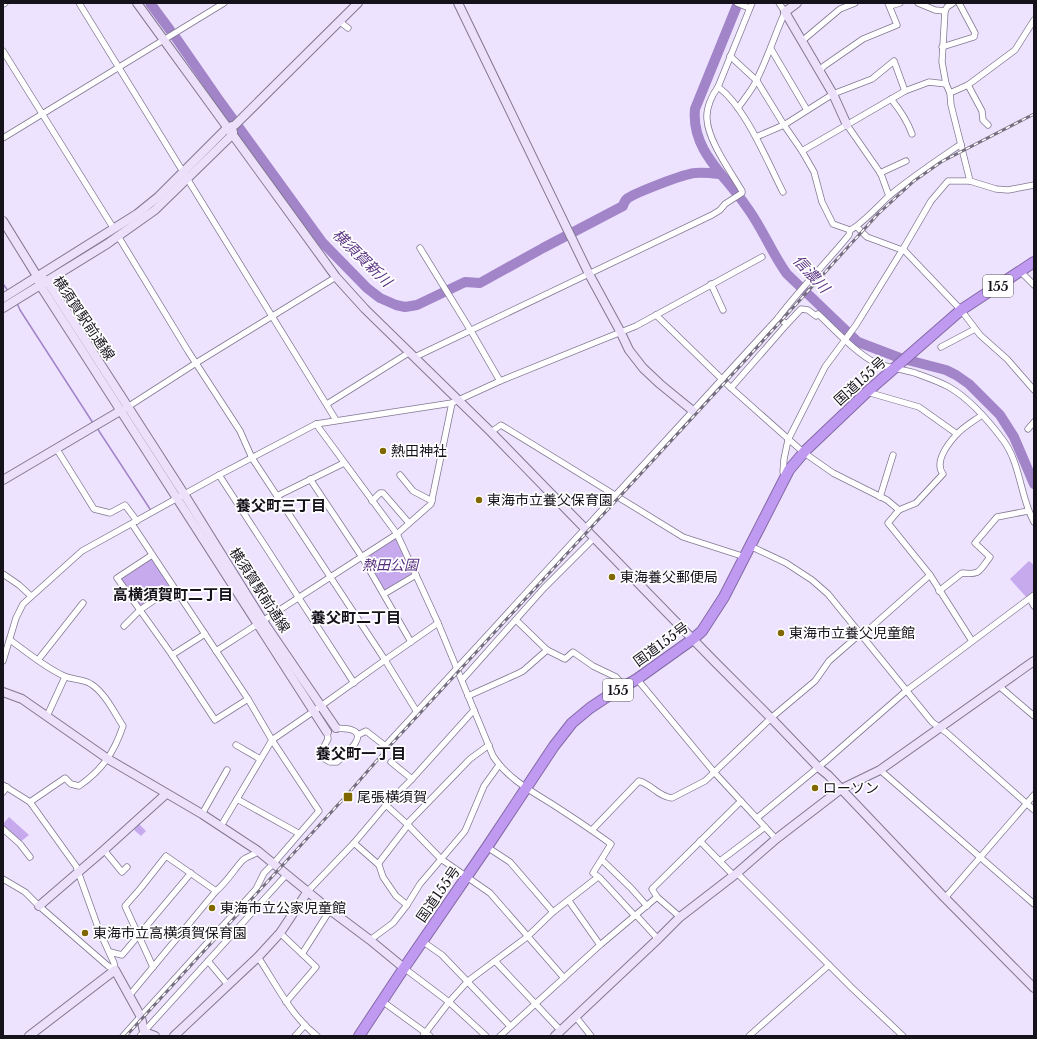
<svg xmlns="http://www.w3.org/2000/svg" width="1037" height="1039" font-family="'Libre Baskerville','Noto Sans JP',serif">
<style>
.green{fill:#c7a9ee}
.lines{fill:none;stroke-linecap:round;stroke-linejoin:round}
.stream{stroke:#a284c8;stroke-width:1.5}
.river{stroke:#a284c8;stroke-width:10}
.street-casing{stroke:#827890;stroke-width:7}
.secondary-casing{stroke:#827890;stroke-width:10}
.highway-casing{stroke:#846aa6;stroke-width:12}
.street{stroke:#fff;stroke-width:5.5}
.secondary{stroke:#ece0fb;stroke-width:8}
.highway{stroke:#c099f1;stroke-width:10}
.rail-casing{stroke:#766f80;stroke-width:3}
.rail{stroke:#fff;stroke-width:1.5;stroke-dasharray:4.5;stroke-linecap:butt}
.poi-dot{fill:#7f6800;stroke:#fff;stroke-width:1.5}
.labels{text-anchor:middle;stroke-width:3.5;stroke-linejoin:round;paint-order:stroke}
.shield{fill:#fff;stroke:#5c595f;stroke-width:1}
.shield-label{font-size:13px;font-weight:bold;fill:#16121b}
.street-label{font-size:14px;fill:#16121b;stroke:#fff}
.poi-label{font-size:14px;fill:#16121b;stroke:#fff;text-anchor:start}
.park-label{font-size:14px;font-style:italic;fill:#562e7f;stroke:#fff}
.water-label{font-size:15px;font-style:italic;fill:#5c3485;stroke:#fff}
.neighbourhood-label{font-size:15px;font-weight:bold;fill:#16121b;stroke:#fff}
</style>
<rect width="100%" height="100%" fill="#eee3ff"/>
<g class="green">
<polygon points="394,539 397,539 413,574 387,591 384,589 367,559 367,556"/>
<polygon points="150,559 153,559 170,586 142,606 139,605 121,580 121,577"/>
<polygon points="1029,561 1034,565 1034,595 1028,599 1010,579"/>
<polygon points="9,817 29,835 19,843 3,829 3,824"/>
<polygon points="139,824 146,831 141,836 134,830"/>
</g>
<g class="lines">
<g class="stream">
<polyline points="3,284 9,292"/>
<polyline points="17,303 20,310 93,423"/>
<polyline points="97,428 150,509"/>
</g>
<g class="river">
<polyline points="150,3 170,30"/>
<path d="M738,3L695,109C691,150 725,175 746,206C762,227 771,252 787,274L858,342L900,358L946,370L956,375L969,384L1000,415L1014,437L1034,484"/>
<path d="M174,35L219,100L322,242L367,288L380,298L396,305L405,307L417,305L465,282L480,283L543,248L623,206C624,202 625,200 628,198C638,192 683,174 695,173C703,172 711,173 719,174"/>
</g>
<defs>
<g id="street">
<polyline points="79,3 336,420"/>
<polyline points="737,3 749,8"/>
<polyline points="918,3 935,10 945,11"/>
<polyline points="953,3 947,7 945,11 942,62 946,84 950,93 951,105 970,181"/>
<polyline points="3,4 5,3"/>
<polyline points="890,6 900,3"/>
<polyline points="340,22 348,28"/>
<polyline points="802,41 840,9 855,3"/>
<polyline points="942,47 974,37 975,33 959,3"/>
<polyline points="771,49 807,110"/>
<polyline points="3,51 114,229"/>
<path d="M730,56L757,81L784,125L802,151L814,172L822,202L833,224L850,230C860,226 879,205 889,196C912,177 936,161 961,144"/>
<polyline points="819,71 824,66 863,39 897,25 888,3"/>
<polyline points="968,85 982,111 983,120 988,125"/>
<path d="M718,87C745,106 768,163 783,192"/>
<polyline points="950,93 968,85 1015,50 1034,20"/>
<path d="M891,99C901,111 907,120 912,134"/>
<path d="M738,108C744,99 753,89 757,79C768,57 775,34 785,12L779,3"/>
<polyline points="847,125 881,174 889,196"/>
<polyline points="756,137 784,125 833,94 872,79 894,61 905,91"/>
<polyline points="3,138 224,3"/>
<polyline points="802,151 905,91 929,82 946,84"/>
<polyline points="880,173 906,161"/>
<polyline points="857,227 867,237 902,250"/>
<polyline points="118,236 188,351 240,431 252,458 385,660 417,712"/>
<polyline points="420,248 471,331 500,381"/>
<polyline points="903,249 961,310 980,335 1007,359 1034,390"/>
<polyline points="1020,271 1034,285"/>
<polyline points="711,284 723,310"/>
<polyline points="656,315 731,388 803,452 833,473 887,500 899,510"/>
<path d="M778,318L787,324L801,309L808,310L816,316L818,314C833,328 858,355 876,363C889,368 902,369 915,373C926,377 938,381 949,387C970,399 988,420 1003,440C1021,464 1020,497 1034,522"/>
<polyline points="941,347 975,329"/>
<path d="M415,357L712,215L720,210L725,204L742,193V191C731,172 708,141 707,119C706,108 712,95 718,87L752,3"/>
<polyline points="731,388 787,324"/>
<polyline points="867,392 919,407 957,434"/>
<polyline points="327,404 410,352"/>
<polyline points="126,408 196,363 336,277"/>
<path d="M316,424L397,534L438,623L493,756C507,778 531,791 552,804C572,817 592,830 611,844L593,873L600,878L635,916"/>
<polyline points="1028,429 1034,422"/>
<polyline points="491,432 501,425 683,537 745,557"/>
<polyline points="56,448 94,509 110,513 125,505 137,521"/>
<polyline points="219,475 354,683"/>
<polyline points="400,475 413,491 432,501"/>
<polyline points="786,477 783,472 784,459 788,440 825,367 856,325 903,249 931,201 948,181 970,181 996,189 1008,190 1034,185"/>
<polyline points="310,479 362,557 411,642"/>
<polyline points="277,496 344,463"/>
<polyline points="880,497 893,455"/>
<polyline points="372,501 380,493 383,493 409,523"/>
<polyline points="750,546 786,563 812,580 828,594 932,722 947,733 1034,810"/>
<polyline points="152,555 117,578 172,655 215,720 248,699"/>
<polyline points="3,574 19,585 31,596"/>
<path d="M939,591L962,573C981,575 979,571 990,557L975,543L997,517L1028,511"/>
<polyline points="384,594 416,575"/>
<polyline points="1030,599 1034,606"/>
<polyline points="516,620 547,650 565,659 573,652 593,666 616,677 624,686"/>
<polyline points="124,626 140,610 173,587"/>
<path d="M10,640C27,652 44,667 64,676C72,680 84,679 91,684C105,693 114,712 123,726C114,753 102,770 79,786L71,784L65,778L30,802"/>
<path d="M972,641L930,575L888,523L899,510L916,503L943,474C934,462 948,444 956,435C963,427 974,421 982,415"/>
<polyline points="216,651 397,534 431,504 452,403"/>
<polyline points="172,655 205,634"/>
<polyline points="38,660 83,603"/>
<polyline points="3,661 16,618 23,604 82,551 219,475 316,424 452,403 500,381 636,326 762,257"/>
<polyline points="637,679 714,772 776,839"/>
<polyline points="462,680 544,588 594,538"/>
<polyline points="999,686 1034,716"/>
<polyline points="468,696 517,674 523,671 547,650"/>
<polyline points="47,716 65,677"/>
<path d="M327,732L328,739L321,752L323,758L330,762H337C343,756 369,736 352,730C347,728 341,729 336,728"/>
<path d="M358,735L366,731L384,745L387,744L493,629L778,318C800,289 826,263 849,235L850,230"/>
<polyline points="236,745 260,759"/>
<polyline points="391,762 412,779"/>
<polyline points="880,770 1034,904"/>
<polyline points="3,785 30,802 76,866 99,930 114,963 115,970"/>
<polyline points="3,792 7,787"/>
<polyline points="237,799 298,833"/>
<polyline points="386,805 408,825 441,859 490,893 564,978"/>
<polyline points="202,814 227,770"/>
<polyline points="757,818 827,760 906,691 1034,595"/>
<polyline points="407,824 470,759 489,745"/>
<polyline points="221,826 272,740 314,711 385,660 438,623"/>
<polyline points="3,829 20,844 30,857"/>
<path d="M592,830L639,781C651,784 659,797 672,798L705,781L771,718L815,681L829,661L860,634L867,631L930,575"/>
<polyline points="700,841 734,876"/>
<polyline points="354,843 379,865 383,877 396,896 407,905"/>
<polyline points="487,847 510,862 553,912"/>
<polyline points="104,850 122,872 127,867"/>
<polyline points="602,860 631,888 647,906"/>
<polyline points="720,861 765,827"/>
<polyline points="378,864 408,825"/>
<polyline points="737,873 852,988 903,1036"/>
<polyline points="3,879 25,892 39,906 108,966 115,970"/>
<polyline points="308,891 354,843 386,805 412,779 474,710"/>
<polyline points="945,898 1034,795"/>
<polyline points="569,901 600,945"/>
<polyline points="636,915 658,939"/>
<polyline points="680,917 657,897 652,889 741,801"/>
<polyline points="280,933 316,967 286,1002"/>
<polyline points="370,940 393,923 407,905 420,884 465,831 484,786 499,765"/>
<polyline points="422,941 442,955 510,1026"/>
<polyline points="110,952 122,955 191,873"/>
<polyline points="302,954 330,910"/>
<path d="M258,957C276,984 291,1016 317,1036"/>
<polyline points="208,961 228,985"/>
<polyline points="496,962 561,1031"/>
<polyline points="153,967 125,906 140,889 166,856 216,891"/>
<polyline points="404,968 449,1002 486,1036"/>
<path d="M129,996L216,891C227,882 233,871 242,861C246,856 254,856 258,851"/>
<polyline points="382,1001 430,1036"/>
<polyline points="576,1017 591,1036"/>
<polyline points="123,1036 256,889 264,873 274,863 319,811 272,740 248,699 132,524"/>
<polyline points="140,1036 287,874"/>
<polyline points="295,1036 305,1025"/>
<polyline points="423,1036 449,1002 468,981 527,937 553,912 598,877"/>
<polyline points="500,1036 600,945 657,897"/>
<polyline points="749,1036 829,965"/>
</g>
<g id="secondary">
<polyline points="137,3 336,277 365,309 491,432 715,662 771,718 818,767 828,775 944,897 1034,988"/>
<polyline points="458,3 589,274 620,331 629,350 643,368 660,384 693,411"/>
<polyline points="797,3 785,12 833,94 847,125"/>
<polyline points="3,221 37,276 40,285 327,732"/>
<polyline points="37,276 47,281 184,494 263,621 336,728"/>
<polyline points="3,298 137,214 158,197 227,128 235,125 358,3"/>
<polyline points="3,308 107,244 155,210 233,134 233,132"/>
<polyline points="3,480 120,411"/>
<polyline points="3,692 22,699 108,759 202,814 258,851 330,910 370,940 404,968"/>
<polyline points="39,906 104,850 166,794"/>
<polyline points="29,1036 115,970 141,1017 144,1032 155,1036"/>
<polyline points="174,1036 258,957 280,933 308,891"/>
<polyline points="555,1036 658,939 680,917 737,873 776,839 841,789 880,770 1034,661"/>
</g>
<polyline id="highway" points="359,1036 404,968 487,847 554,746 572,723 590,708 608,696 637,679 693,639 702,631 724,597 789,470 805,451 867,392 961,310 1034,262"/>
</defs>
<use href="#street" class="street-casing"/>
<use href="#secondary" class="secondary-casing"/>
<use href="#highway" class="highway-casing"/>
<use href="#street" class="street"/>
<use href="#secondary" class="secondary"/>
<use href="#highway" class="highway"/>
<defs>
<polyline id="rail" points="126,1036 346,796 386,750 741,365 878,214 914,181 941,162 1034,114"/>
</defs>
<use href="#rail" class="rail-casing"/>
<use href="#rail" class="rail"/>
</g>
<g class="poi-dot">
<circle cx="383" cy="451" r="4"/>
<circle cx="479" cy="500" r="4"/>
<circle cx="612" cy="577" r="4"/>
<circle cx="781" cy="633" r="4"/>
<circle cx="815" cy="788" r="4"/>
<rect x="343" y="792" width="10" height="10" rx="2"/>
<circle cx="212" cy="908" r="4"/>
<circle cx="85" cy="933" r="4"/>
</g>
<g class="labels">
<g class="shield">
<rect x="983" y="275" width="30" height="22" rx="3"/>
<rect x="603" y="679" width="30" height="22" rx="3"/>
</g>
<g class="shield-label">
<text x="998" y="291">155</text>
<text x="618" y="695">155</text>
</g>
<g class="street-label">
<text transform="translate(84 318) rotate(56)" y="5">横須賀駅前通線</text>
<text transform="translate(860 381) rotate(-42)" y="5">国道155号</text>
<text transform="translate(260 590) rotate(57)" y="5">横須賀駅前通線</text>
<text transform="translate(661 644) rotate(-36)" y="5">国道155号</text>
<text transform="translate(438 894) rotate(-55)" y="5">国道155号</text>
</g>
<g class="poi-label">
<text x="391" y="456">熱田神社</text>
<text x="487" y="505">東海市立養父保育園</text>
<text x="620" y="582">東海養父郵便局</text>
<text x="789" y="638">東海市立養父児童館</text>
<text x="823" y="793">ローソン</text>
<text x="357" y="802">尾張横須賀</text>
<text x="220" y="913">東海市立公家児童館</text>
<text x="93" y="938">東海市立高横須賀保育園</text>
</g>
<g class="park-label">
<text x="390" y="570">熱田公園</text>
</g>
<g class="water-label">
<text transform="translate(362 258) rotate(44)" y="5">横須賀新川</text>
<text transform="translate(811 274) rotate(47)" y="5">信濃川</text>
</g>
<g class="neighbourhood-label">
<text x="281" y="511">養父町三丁目</text>
<text x="173" y="600">高横須賀町二丁目</text>
<text x="356" y="623">養父町二丁目</text>
<text x="361" y="759">養父町一丁目</text>
</g>
</g>
<rect width="1037" height="1039" fill="none" stroke="#16121b" stroke-width="8"/>
</svg>
